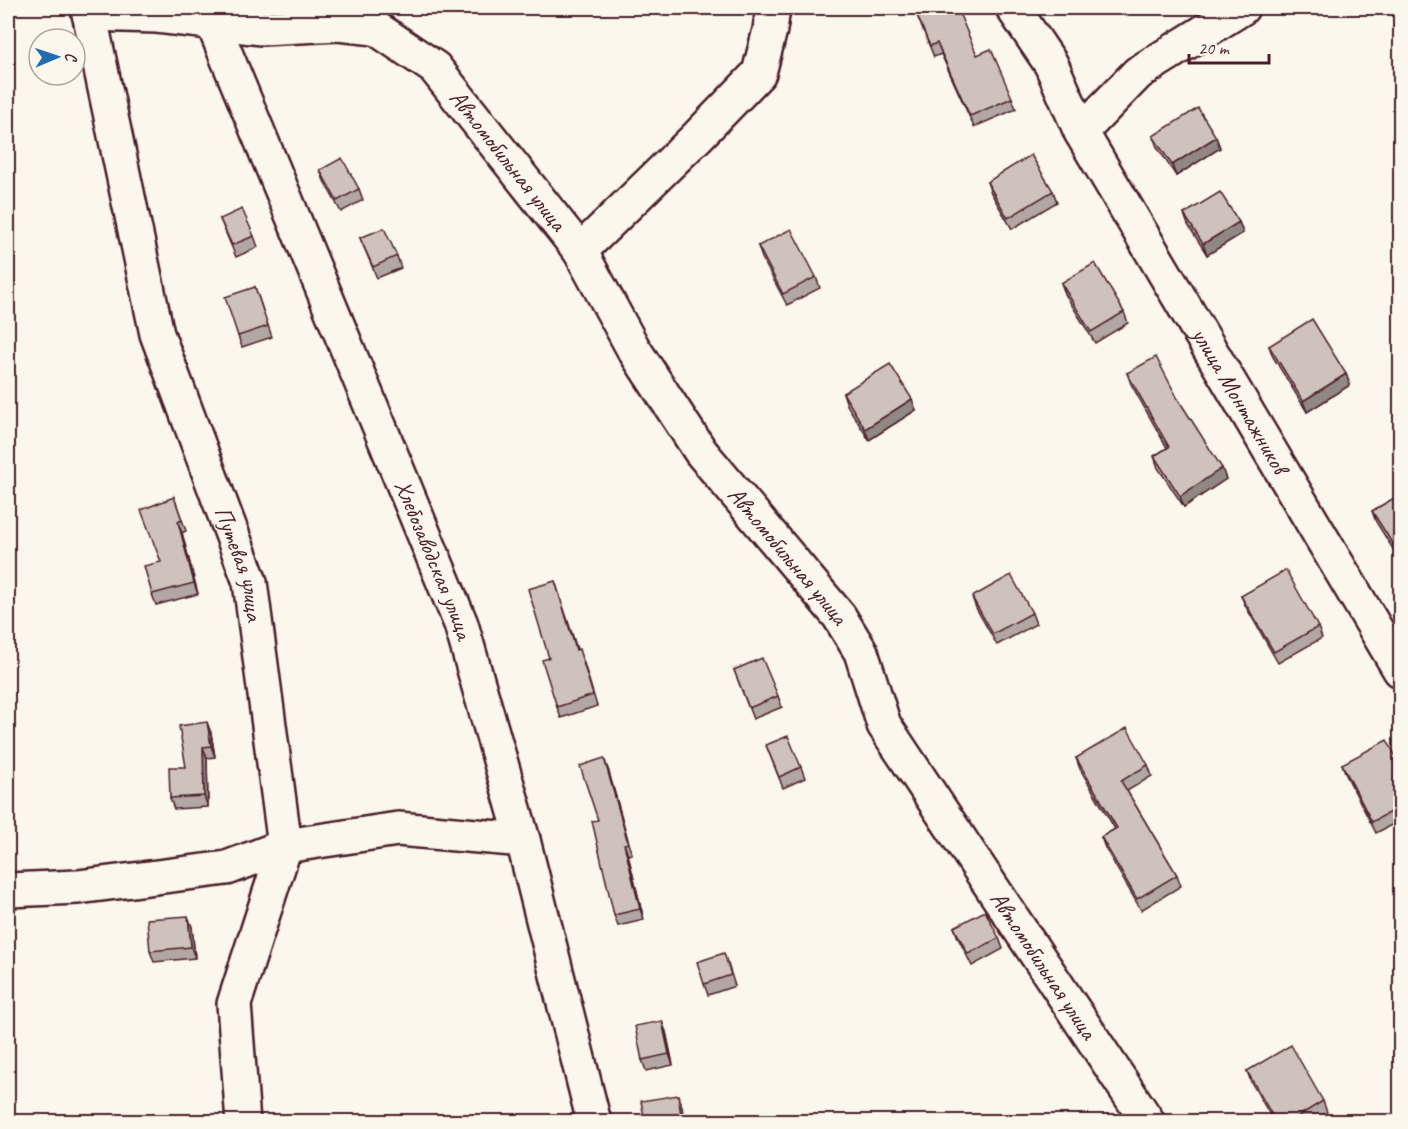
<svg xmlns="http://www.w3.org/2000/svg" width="1408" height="1129" font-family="Caveat,sans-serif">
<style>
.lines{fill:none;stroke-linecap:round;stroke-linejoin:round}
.minor-casing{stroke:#4a1f2b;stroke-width:38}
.minor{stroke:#fbf7ec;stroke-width:33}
.wall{fill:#b2a7a2;stroke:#4a1f2b;stroke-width:1.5}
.shaded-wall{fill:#918884;stroke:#4a1f2b;stroke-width:1.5}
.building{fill:#cfc2bc;stroke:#4a1f2b;stroke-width:1.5}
.labels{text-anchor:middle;stroke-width:4.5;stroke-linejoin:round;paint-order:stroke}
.street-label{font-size:24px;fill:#4a1f2b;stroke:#fbf7ec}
</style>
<rect width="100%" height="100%" fill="#fbf7ec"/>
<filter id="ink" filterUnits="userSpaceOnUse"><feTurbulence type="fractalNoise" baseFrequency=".0167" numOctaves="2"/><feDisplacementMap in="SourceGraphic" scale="12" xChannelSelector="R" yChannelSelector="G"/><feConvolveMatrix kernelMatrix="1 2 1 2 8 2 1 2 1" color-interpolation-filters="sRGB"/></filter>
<g filter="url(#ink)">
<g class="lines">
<defs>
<g id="minor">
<path id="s1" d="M88,8L157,334L250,582L285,846L234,1004L243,1122"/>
<path id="s2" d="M204,8L212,21L461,624L523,840L594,1122"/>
<path id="s3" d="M346,8L435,68L580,251L633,348L701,452L839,616L861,652L884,725L1148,1122"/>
<path id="s4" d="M1013,8L1051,64L1081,132L1400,670"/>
<polyline points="89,14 157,16 262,28 338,24 375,28"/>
<polyline points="1081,132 1138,73 1242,8"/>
<polyline points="580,251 697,137 759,73 770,30 773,8"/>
<polyline points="8,890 78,887 227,868 285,846 398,829 523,840"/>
</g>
</defs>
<use href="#minor" class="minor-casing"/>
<use href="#minor" class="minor"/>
</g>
<g class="wall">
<polygon points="914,8 977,55 1012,98 1016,109 974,127 941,54 934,57"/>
<polygon points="1153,136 1216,137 1220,148 1176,176 1157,147"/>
<polygon points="320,170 359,189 363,200 341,212 324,181"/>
<polygon points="987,182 1053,191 1057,202 1012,229 991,193"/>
<polygon points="1184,214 1239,222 1243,233 1207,255 1188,225"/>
<polygon points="220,219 254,236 258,247 236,257"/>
<polygon points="360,238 397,256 401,268 377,278"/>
<polygon points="758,246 816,277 820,288 787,305 762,258"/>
<polygon points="1061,283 1124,312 1128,323 1095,343 1065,294"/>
<polygon points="255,287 272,337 242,347 238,336"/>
<polygon points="1269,346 1346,374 1350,385 1307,412 1273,357"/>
<polygon points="1127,373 1178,399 1226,479 1184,507 1158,468 1154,456 1167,448 1131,384"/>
<polygon points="843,393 916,410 869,440 847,405"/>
<polygon points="1401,494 1401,562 1376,522 1372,511"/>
<polygon points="174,497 186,531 182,533 198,594 156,605 152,594 161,562"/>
<polygon points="555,581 577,649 583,660 597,706 561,718 557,707 549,658"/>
<polygon points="1241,596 1318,627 1322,638 1278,663 1246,607"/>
<polygon points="972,597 1032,613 1036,624 997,645 976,608"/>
<polygon points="734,670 778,696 782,707 753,719"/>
<polygon points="211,733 215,757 207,758 208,807 174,809 170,798 186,767"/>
<polygon points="766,745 801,767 805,778 783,788"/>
<polygon points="1076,758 1148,765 1152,776 1127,791 1177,875 1181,886 1141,910 1105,848 1101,837 1115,829 1080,769"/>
<polygon points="1342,764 1401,766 1401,820 1376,833 1346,775"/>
<polygon points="608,769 632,854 628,855 644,920 618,926 614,915 598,820"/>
<polygon points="192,927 195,958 154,962 150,951"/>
<polygon points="954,927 999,938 1003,949 972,966 958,938"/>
<polygon points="728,964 735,986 708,995 704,984"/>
<polygon points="666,1032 673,1065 646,1071 642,1060"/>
<polygon points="1247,1071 1323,1101 1327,1112 1312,1122 1274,1122 1251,1082"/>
</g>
<g class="shaded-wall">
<polygon points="1216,137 1220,148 1176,176 1172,165"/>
<polygon points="1239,222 1243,233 1207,255 1203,244"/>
<polygon points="1346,374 1350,385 1307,412 1303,401"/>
<polygon points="912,399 916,410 869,440 865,429"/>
<polygon points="1222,468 1226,479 1184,507 1180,496"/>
<polygon points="178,522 182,533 198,594 194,583"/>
<polygon points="207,722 211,733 215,757 211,746"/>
<polygon points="203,747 207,758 208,807 204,796"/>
<polygon points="604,758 608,769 632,854 628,843"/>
<polygon points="624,844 628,855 644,920 640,909"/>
<polygon points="188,916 192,927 195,958 191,947"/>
<polygon points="662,1021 666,1032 673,1065 669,1054"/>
<polygon points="678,1095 682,1106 684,1122 682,1122"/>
</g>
<g class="building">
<polygon points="914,8 957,8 977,55 991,49 1012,98 970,116 937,43 930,46"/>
<polygon points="1198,108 1216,137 1172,165 1153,136"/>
<polygon points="1031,155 1053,191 1008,218 987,182"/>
<polygon points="342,158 359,189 337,201 320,170"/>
<polygon points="1220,192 1239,222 1203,244 1184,214"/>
<polygon points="242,209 254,236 232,245 220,219"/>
<polygon points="384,228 397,256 373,267 360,238"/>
<polygon points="791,229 816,277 783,294 758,246"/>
<polygon points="1095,263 1124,312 1091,332 1061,283"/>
<polygon points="255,287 268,326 238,336 225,297"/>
<polygon points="1312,319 1346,374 1303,401 1269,346"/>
<polygon points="1156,357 1178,399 1222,468 1180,496 1154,456 1169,447 1127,373"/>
<polygon points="890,364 912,399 865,429 843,393"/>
<polygon points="1401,494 1401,557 1372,511"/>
<polygon points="174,497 182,520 178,522 194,583 152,594 144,566 161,562 141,510"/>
<polygon points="1286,570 1318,627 1274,652 1241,596"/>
<polygon points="1011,575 1032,613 993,634 972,597"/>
<polygon points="555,581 576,650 579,649 593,695 557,707 542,660 549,658 528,589"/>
<polygon points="762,658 778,696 749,708 734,670"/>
<polygon points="207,722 211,746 203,747 204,796 170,798 169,767 186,767 179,726"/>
<polygon points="1127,728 1148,765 1121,781 1177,875 1137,899 1101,837 1117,828 1076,758"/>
<polygon points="788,736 801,767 779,777 766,745"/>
<polygon points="1387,740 1401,766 1401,806 1372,822 1342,764"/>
<polygon points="604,758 628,843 624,844 640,909 614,915 592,821 598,820 580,766"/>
<polygon points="985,911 999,938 968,954 954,927"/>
<polygon points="188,916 191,947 150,951 147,919"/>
<polygon points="724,953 731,975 704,984 697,962"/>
<polygon points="662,1021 669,1054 642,1060 635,1026"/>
<polygon points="1291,1045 1323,1101 1289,1122 1276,1122 1247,1071"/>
<polygon points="678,1095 682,1122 645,1122 641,1101"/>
</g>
</g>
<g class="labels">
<g class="street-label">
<text dy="8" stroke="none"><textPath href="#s3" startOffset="225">Автомобильная улица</textPath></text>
<text dy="8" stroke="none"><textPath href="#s4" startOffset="454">улица Монтажников</textPath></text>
<text dy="8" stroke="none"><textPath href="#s3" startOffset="711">Автомобильная улица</textPath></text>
<text dy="8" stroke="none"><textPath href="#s2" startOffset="598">Хлебозаводская улица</textPath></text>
<text dy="8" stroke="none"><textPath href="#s1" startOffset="578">Путевая улица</textPath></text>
<text dy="8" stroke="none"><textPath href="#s3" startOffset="1197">Автомобильная улица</textPath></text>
</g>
</g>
<rect width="1408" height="1129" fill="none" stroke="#fbf7ec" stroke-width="30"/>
<rect x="15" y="15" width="1378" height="1099" fill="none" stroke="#4a1f2b" stroke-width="2" filter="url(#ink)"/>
<g transform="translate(57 57) rotate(88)"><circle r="28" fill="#fbf7ec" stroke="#b4a19f" stroke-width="1.5"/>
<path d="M0-4.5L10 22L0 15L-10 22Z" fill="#1f6fb2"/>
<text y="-9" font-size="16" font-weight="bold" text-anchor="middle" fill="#4a1f2b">С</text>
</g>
<path d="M1189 54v9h80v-9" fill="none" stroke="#4a1f2b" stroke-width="3"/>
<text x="1198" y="54" font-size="18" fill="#4a1f2b" stroke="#fbf7ec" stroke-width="4.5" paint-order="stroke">20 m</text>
</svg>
